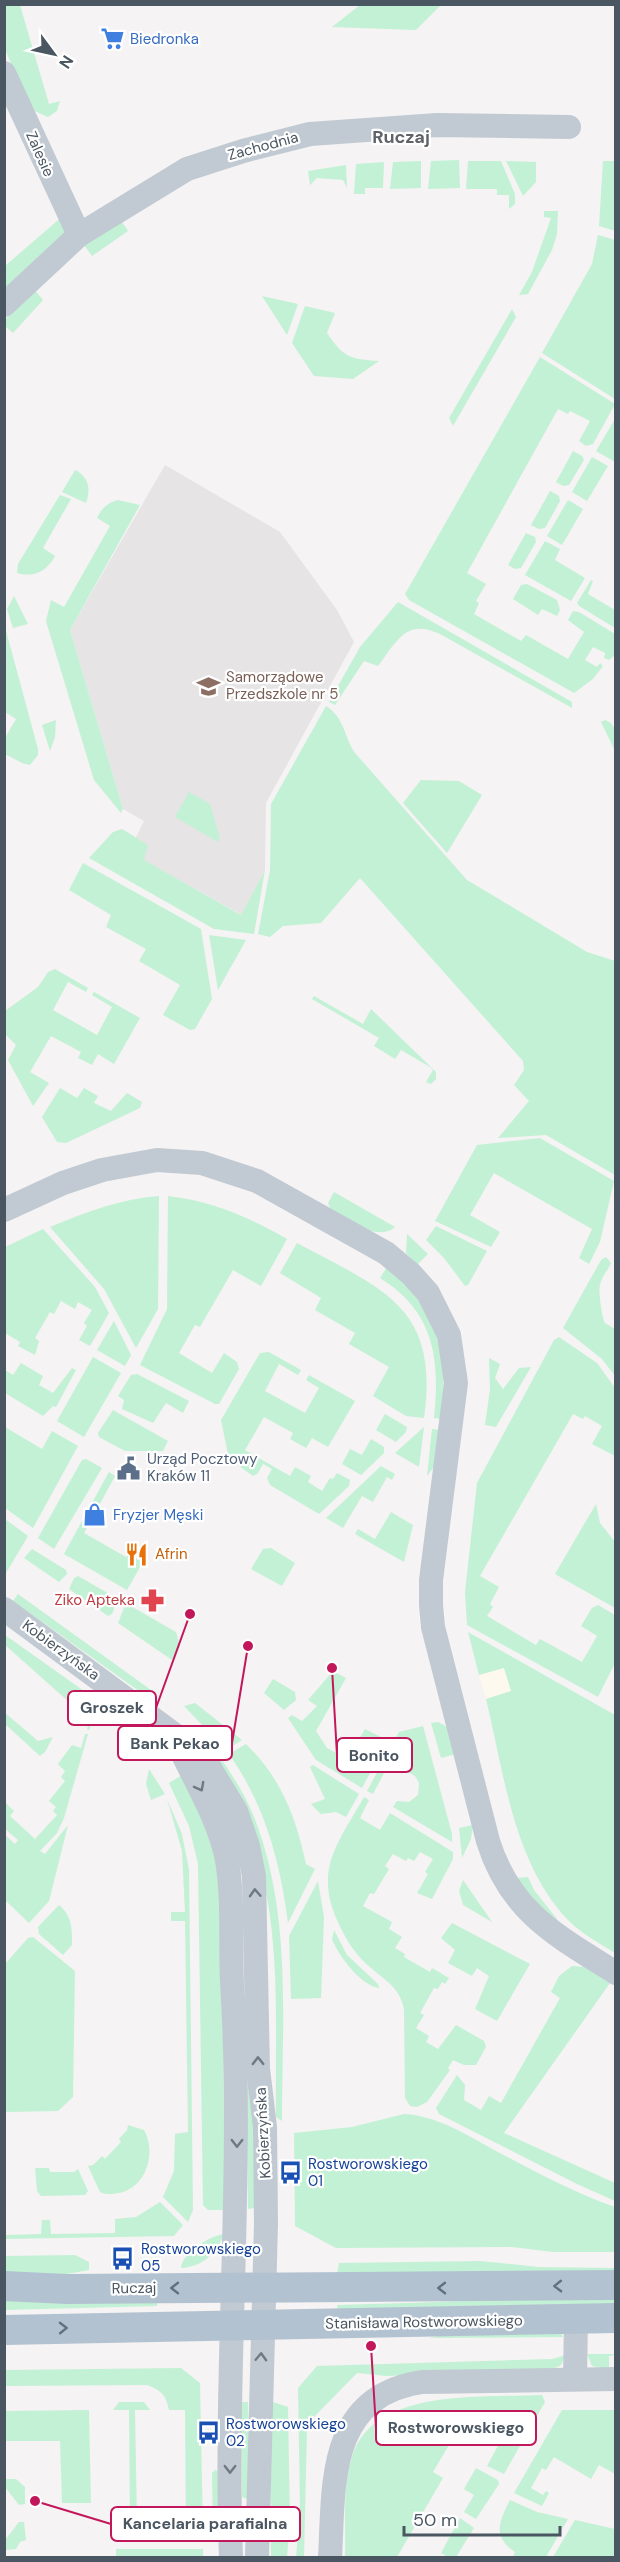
<svg xmlns="http://www.w3.org/2000/svg" width="620" height="2562" font-family="'DM Sans',sans-serif">
<style>
.commercial{fill:#fdf9ef}
.education{fill:#e6e4e5}
.green{fill:#c3f1d5}
.lines{fill:none;stroke-linecap:round;stroke-linejoin:round}
.minor{stroke:#c1cad2;stroke-width:24}
.major{stroke:#b3c2d1;stroke-width:30}
.oneway{stroke:#6e7983}
.oneway2{stroke:#64717d}
.labels{text-anchor:middle;stroke-width:4.5;stroke-linejoin:round;paint-order:stroke}
.shop-label{font-size:15px;fill:#366cbe;stroke:#fff;text-anchor:start}
.street-label{font-size:15px;fill:#4a5661;stroke:#fff}
.education-label{font-size:15px;fill:#785e54;stroke:#fff;text-anchor:start}
.service-label{font-size:15px;fill:#4e5e75;stroke:#fff;text-anchor:start}
.food-label{font-size:15px;fill:#c56008;stroke:#fff;text-anchor:start}
.health-label{font-size:15px;fill:#be3a42;stroke:#fff;text-anchor:end}
.transit-label{font-size:15px;fill:#164399;stroke:#fff;text-anchor:start}
.quarter-label{font-size:18px;font-weight:bold;fill:#5f6368;stroke:#fff}
.leader{fill:none;stroke:#c2185b;stroke-width:2}
.callout-dot{fill:#c2185b;stroke:#fff;stroke-width:2}
.callout{fill:#fff;stroke:#c2185b;stroke-width:2}
.callout-label{font-size:16px;text-anchor:middle;font-weight:bold;fill:#4a5661}
</style>
<rect width="100%" height="100%" fill="#f5f3f3"/>
<polygon class="commercial" points="504,1667 511,1691 486,1699 479,1675"/>
<polygon class="education" points="165,465 280,532 337,610 354,642 266,803 265,870 242,915 143,860 133,843 144,821 123,809 70,630"/>
<g class="green">
<polygon points="4,5 20,5 49,104 60,101 57,111 48,117 30,109 5,49"/>
<polygon points="360,5 360,4 441,5 416,30 332,27"/>
<polygon points="459,160 460,188 428,189 431,161"/>
<polygon points="421,161 421,188 390,189 393,162"/>
<polygon points="468,161 501,161 515,194 515,204 509,209 509,195 497,195 497,189 466,189"/>
<polygon points="506,161 536,162 536,182 523,196"/>
<polygon points="603,161 615,161 615,231 599,226"/>
<polygon points="384,162 383,188 365,188 365,194 354,194 356,164"/>
<polygon points="346,165 347,188 343,180 317,178 310,185 308,171"/>
<polygon points="71,209 75,224 5,288 5,266"/>
<polygon points="544,211 558,211 557,234 552,250 528,294 519,295 532,272 551,218 544,217"/>
<polygon points="120,219 128,231 92,256 84,245"/>
<polygon points="598,235 615,240 615,399 542,353 592,264"/>
<polygon points="34,289 43,300 13,333 5,326 4,321"/>
<polygon points="262,296 298,304 287,335"/>
<path d="M305,306L335,313L327,333C344,358 350,359 379,361L353,379L314,376L292,343Z"/>
<polygon points="512,309 516,317 453,426 449,418"/>
<polygon points="540,357 615,404 593,444 586,446 579,441 590,421 570,411 568,414 558,409 467,573 486,584 476,601 479,603 474,614 521,641 526,635 568,659 584,632 568,620 573,611 579,612 615,634 615,655 609,660 604,658 605,653 593,647 585,660 597,667 600,663 603,666 593,679 574,693 409,600 405,594"/>
<polygon points="615,419 615,462 596,451"/>
<polygon points="573,451 582,456 584,460 569,485 563,486 556,482"/>
<polygon points="592,457 608,466 587,501 572,492"/>
<path d="M75,470C89,477 91,489 86,503L62,492Z"/>
<polygon points="550,491 559,496 560,501 545,528 539,529 531,525"/>
<path d="M60,495L71,499L43,548L55,556C47,571 35,578 17,573L18,564Z"/>
<path d="M118,500L140,505L70,630L123,809L121,813L94,780L46,621L51,600L64,607L110,526L97,518C102,508 107,503 118,500Z"/>
<polygon points="568,500 583,509 562,545 547,536"/>
<polygon points="526,533 535,537 536,542 521,568 515,569 508,565"/>
<polygon points="545,541 560,549 555,560 585,578 571,601 525,575"/>
<polygon points="591,580 593,581 588,594 615,610 615,628 579,606 577,603"/>
<polygon points="527,584 557,600 560,610 557,616 542,609 538,615 513,599 521,585"/>
<polygon points="14,596 28,624 13,628 7,609"/>
<path d="M398,602L572,702V708L440,634C406,618 397,641 378,666L364,661L335,705L329,702L360,647Z"/>
<polygon points="5,627 38,749 38,755 30,765 22,763 5,754 5,738 16,719 5,712"/>
<path d="M326,706C345,718 344,737 355,753L467,880L587,952L615,961V1175L546,1135L498,1138L529,1101L514,1085L524,1070L523,1061L360,878L321,923L283,926L270,937L258,934L270,870L271,804Z"/>
<polygon points="56,720 55,737 50,751 42,725"/>
<polygon points="605,720 611,723 615,729 614,849 615,751 601,722"/>
<polygon points="421,780 459,781 482,795 447,853 403,803"/>
<polygon points="189,792 210,804 220,838 218,842 175,817"/>
<polygon points="122,829 148,845 144,860 241,915 265,870 254,934 214,929 89,858 113,832"/>
<polygon points="83,863 201,929 212,999 195,1029 190,1030 163,1015 180,985 139,961 146,949 106,927 111,915 69,890"/>
<polygon points="209,935 246,940 218,990"/>
<polygon points="55,969 88,988 86,992 68,982 53,1010 97,1035 112,1007 92,995 94,992 140,1018 114,1064 98,1054 92,1065 78,1058 81,1052 51,1036 30,1072 49,1083 33,1106 8,1060 16,1045 5,1034 5,1011 38,987 48,972"/>
<polygon points="314,996 363,1024 371,1009 436,1072 436,1079 431,1084 426,1082 433,1070 430,1067 401,1050 395,1059 374,1046 379,1038 312,999"/>
<polygon points="60,1088 77,1098 84,1088 98,1096 94,1103 111,1111 127,1093 142,1102 140,1108 66,1143 57,1142 42,1117"/>
<polygon points="540,1138 614,1181 600,1242 589,1264 579,1258 592,1229 494,1173 470,1215 500,1232 491,1247 435,1221 477,1145"/>
<path d="M334,1192L395,1227C376,1243 347,1218 330,1208L328,1203Z"/>
<path d="M159,1196L158,1309L136,1348L104,1289L50,1227C86,1212 120,1199 159,1196Z"/>
<path d="M168,1196C213,1201 248,1217 287,1239L261,1286L233,1270L200,1327L195,1325L179,1353L212,1373L224,1353L237,1362L239,1369L219,1404H215L140,1365L167,1309Z"/>
<polygon points="436,1226 487,1251 468,1285 465,1286 444,1258 426,1240"/>
<polygon points="43,1229 95,1287 109,1313 90,1346 79,1340 87,1326 84,1323 92,1310 78,1302 75,1309 61,1301 54,1314 50,1312 35,1338 39,1341 35,1355 18,1346 20,1342 5,1333 5,1247"/>
<polygon points="407,1234 428,1254 417,1265 406,1253"/>
<path d="M297,1243C382,1289 440,1306 424,1418L406,1416L373,1396L389,1367L349,1344L355,1333L315,1310L321,1298L280,1273Z"/>
<path d="M606,1257L611,1263C608,1270 601,1278 600,1285C598,1290 602,1318 605,1323L615,1329V1376L602,1359L563,1328L601,1260Z"/>
<path d="M387,1267C439,1311 448,1353 442,1419L434,1418C440,1360 435,1312 380,1278Z"/>
<polygon points="114,1321 131,1355 125,1366 97,1350"/>
<polygon points="559,1337 597,1363 615,1388 615,1456 592,1444 602,1426 585,1416 583,1419 573,1414 480,1576 499,1587 490,1604 493,1607 487,1616 536,1645 540,1639 582,1662 597,1636 581,1626 592,1608 598,1605 615,1615 615,1663 598,1697 467,1625 465,1592 477,1483 554,1340"/>
<polygon points="269,1352 301,1370 298,1375 279,1364 265,1391 305,1413 319,1388 306,1380 309,1375 355,1401 328,1447 312,1438 306,1448 290,1439 293,1433 264,1417 245,1450 290,1476 295,1467 311,1476 308,1482 322,1491 330,1478 333,1479 337,1473 350,1480 349,1486 319,1514 270,1485 267,1478 272,1469 263,1464 258,1473 253,1476 229,1459 221,1420 260,1353"/>
<polygon points="93,1357 121,1373 84,1437 57,1421"/>
<polygon points="489,1358 500,1364 495,1378 503,1389 519,1368 531,1367 496,1427 485,1425 490,1389"/>
<polygon points="21,1363 43,1376 39,1385 53,1393 72,1368 76,1370 56,1407 53,1406 43,1416 5,1393 5,1370 13,1375"/>
<polygon points="137,1374 189,1401 183,1413 166,1403 153,1423 122,1409 124,1400 118,1396 131,1375"/>
<polygon points="113,1410 168,1441 163,1451 125,1451 99,1437 98,1433"/>
<polygon points="385,1414 407,1427 406,1432 396,1442 376,1430"/>
<polygon points="5,1427 42,1449 52,1431 78,1446 33,1528 5,1508"/>
<polygon points="424,1427 419,1467 395,1453"/>
<polygon points="432,1429 440,1430 437,1463 427,1476"/>
<polygon points="371,1439 384,1447 384,1453 361,1475 342,1464 350,1449 362,1455"/>
<polygon points="86,1459 102,1468 54,1549 38,1538 82,1460"/>
<polygon points="381,1466 395,1474 392,1480 387,1477 373,1502 362,1496 343,1528 326,1518"/>
<polygon points="109,1472 115,1476 84,1533 126,1557 129,1554 143,1562 127,1590 64,1554"/>
<polygon points="596,1504 600,1523 615,1542 615,1608 555,1574"/>
<polygon points="391,1512 413,1525 404,1562 355,1534 358,1529 375,1539"/>
<polygon points="5,1519 28,1536 6,1573 4,1572"/>
<polygon points="271,1548 295,1563 282,1586 251,1569 263,1549"/>
<polygon points="32,1549 66,1570 67,1574 59,1582 24,1558"/>
<polygon points="78,1576 118,1599 112,1614 108,1616 69,1589 74,1578"/>
<polygon points="18,1594 151,1690 146,1696 13,1601"/>
<polygon points="129,1605 176,1632 180,1646 172,1660 118,1623 124,1608"/>
<path d="M468,1632L615,1715V1953C599,1943 580,1933 567,1919C513,1861 504,1773 486,1699L511,1691L504,1668L479,1675Z"/>
<polygon points="5,1635 98,1701 89,1730 87,1729 92,1712 78,1710 5,1645"/>
<polygon points="333,1671 346,1678 316,1731 327,1748 347,1759 365,1729 385,1739 386,1744 362,1788 316,1760 288,1718 292,1715 302,1721 317,1706 308,1700"/>
<polygon points="273,1679 295,1692 296,1700 284,1710 264,1693"/>
<polygon points="195,1703 242,1740 226,1750 184,1706"/>
<polygon points="4,1712 38,1741 53,1737 45,1752 40,1756 5,1724"/>
<polygon points="438,1722 449,1728 456,1754 441,1758 431,1723"/>
<polygon points="423,1726 452,1834 452,1842 393,1807 397,1801 409,1802 418,1795 419,1783 415,1776 390,1762 373,1794 367,1791 399,1732"/>
<polygon points="85,1734 88,1734 64,1818 57,1833 40,1851 45,1854 68,1825 49,1901 29,1923 5,1900 5,1835 15,1844 18,1840 5,1829 5,1802 14,1811 10,1816 35,1839 57,1815 53,1811 56,1807 49,1801 65,1781 61,1777 65,1771 58,1764 72,1745 81,1748"/>
<path d="M246,1744C281,1778 296,1817 306,1864L315,1869L288,1923C280,1861 265,1805 229,1754Z"/>
<path d="M218,1754C232,1775 245,1794 254,1817C292,1913 282,2021 282,2121L276,2117C275,2042 280,1965 266,1892L213,1758Z"/>
<polygon points="313,1765 359,1794 346,1817 336,1812 321,1814 311,1804 325,1799 310,1767"/>
<polygon points="149,1769 165,1794 151,1800 146,1784"/>
<polygon points="182,1775 199,1800 221,1873 225,2210 208,2210 203,2205 198,1864 189,1826 169,1783"/>
<path d="M364,1797L369,1800L360,1818L380,1830L390,1813L453,1852V1859L432,1899L417,1893L428,1874L425,1872L433,1859L420,1852L414,1861L408,1858L406,1861L393,1854L385,1866L389,1869L374,1894L370,1893L363,1906L392,1922L389,1929L402,1937L395,1948L405,1954L404,1957L430,1972L432,1968L449,1978L445,1984L442,1982L438,1989L434,1988L420,2013L424,2015L416,2028L429,2036L426,2042L438,2049L456,2025L484,2041L486,2047L476,2065H464L453,2060L448,2068L450,2070L427,2102L417,2107L410,2106L405,2098L404,2009C400,1988 386,1981 371,1968C355,1955 345,1938 337,1920C314,1868 339,1842 364,1797Z"/>
<polygon points="167,1799 182,1834 189,1870 193,2210 188,2222 163,2197 174,2171 175,2134 188,2132 185,1921 171,1921 171,1912 185,1912 182,1851"/>
<polygon points="473,1825 471,1839 462,1858 459,1828"/>
<polygon points="528,1877 534,1890 557,1919 555,1923 515,1878"/>
<polygon points="463,1880 492,1922 463,1905 459,1891"/>
<polygon points="318,1881 324,1917 321,1998 291,1999 289,1936"/>
<path d="M59,1905C72,1916 72,1928 72,1945L63,1955L39,1934L38,1927Z"/>
<polygon points="452,1923 530,1964 497,2021 475,2009 489,1976 477,1968 472,1976 448,1963 455,1950 441,1938"/>
<path d="M334,1930L347,1955L378,1984L379,1988C361,1986 338,1955 332,1939Z"/>
<polygon points="33,1937 75,1971 73,2097 58,2111 5,2112 5,1964 28,1938"/>
<polygon points="572,1966 584,1967 610,1983 504,2133 615,2183 615,2201 577,2184 439,2114 436,2108 457,2075 465,2085 464,2100 481,2110 489,2096 501,2103 560,1998 551,1992 559,1976"/>
<polygon points="251,1984 255,2208 248,2209 247,1987"/>
<path d="M404,2114C439,2116 468,2136 498,2152C536,2172 575,2193 615,2207V2252H553L512,2247L336,2248L295,2226L294,2133L352,2127Z"/>
<path d="M128,2125L144,2130C157,2153 146,2188 119,2193C112,2194 106,2195 100,2192L88,2166L93,2165L102,2156L105,2159L121,2142L119,2139L127,2130Z"/>
<polygon points="35,2168 49,2168 50,2172 74,2172 78,2169 88,2191 85,2195 41,2196 37,2191"/>
<polygon points="160,2202 183,2225 174,2236 5,2239 5,2235 41,2234 42,2220 50,2220 51,2234 115,2233 115,2219 136,2217"/>
<path d="M224,2234C217,2253 202,2267 181,2268C182,2253 209,2236 224,2234Z"/>
<polygon points="75,2255 89,2262 89,2270 56,2276 5,2275 4,2256"/>
<polygon points="480,2261 539,2267 615,2268 616,2275 337,2274 339,2263"/>
<path d="M616,2295L615,2307L338,2312L337,2305C430,2303 523,2298 616,2295Z"/>
<polygon points="4,2296 157,2299 157,2306 5,2310"/>
<polygon points="460,2331 561,2333 563,2337 429,2338"/>
<polygon points="587,2354 615,2354 616,2355 609,2356 609,2370 592,2366"/>
<polygon points="566,2355 561,2365 551,2370 387,2376 357,2373 312,2419 320,2431 307,2430 304,2557 296,2558 300,2507 298,2388 317,2366 552,2359"/>
<path d="M181,2368L200,2383L203,2530L186,2529L185,2410H169C166,2395 161,2390 147,2385L5,2386V2370Z"/>
<path d="M542,2395L545,2402L504,2474L487,2466L500,2442L459,2419L445,2442L449,2445L433,2472L443,2478L397,2557L345,2558C346,2526 342,2488 352,2457C373,2387 484,2398 542,2395Z"/>
<polygon points="270,2401 288,2407 290,2523 287,2557 271,2557"/>
<polygon points="119,2402 144,2402 150,2410 135,2410 137,2524 152,2525 145,2533 121,2533 115,2525 130,2524 129,2410 113,2410"/>
<polygon points="241,2402 248,2402 250,2489 247,2499 242,2497"/>
<polygon points="89,2410 91,2503 62,2503 60,2441 5,2441 5,2411"/>
<polygon points="562,2410 615,2410 615,2474 599,2465 591,2479 554,2457 546,2470 542,2468 531,2488 543,2495 546,2491 549,2493 542,2506 514,2493"/>
<polygon points="476,2468 498,2480 499,2484 476,2519 464,2512 474,2495 464,2489"/>
<polygon points="215,2470 219,2471 220,2521 213,2530 212,2473"/>
<polygon points="5,2479 16,2479 25,2487 25,2504 19,2505 5,2487"/>
<path d="M510,2500L537,2512L568,2519L546,2557H513L515,2552C492,2537 499,2521 510,2500Z"/>
<polygon points="460,2518 474,2528 456,2557 448,2557 441,2553"/>
<polygon points="575,2520 615,2529 615,2557 553,2557"/>
<polygon points="19,2522 24,2522 26,2540 20,2542 16,2549 5,2550 5,2540"/>
<rect x="116" y="2549" width="87" height="8"/>
</g>
<g class="lines">
<g class="minor">
<polyline points="4,73 79,235"/>
<polyline points="4,305 79,235 187,169 243,151 310,134 437,125 569,127"/>
<path d="M4,1210L63,1183L102,1170L157,1160L202,1163L257,1181L386,1253L411,1274L428,1293L449,1335L456,1383L431,1580V1605L433,1627L488,1841C510,1912 557,1936 616,1973"/>
<polyline points="4,1609 202,1755 236,1811 248,1846 254,1876 258,2069 265,2127 266,2224 257,2558"/>
<path d="M174,1735C191,1775 216,1812 226,1855C234,1896 230,1940 232,1982C244,2174 224,2366 231,2558"/>
<polyline points="575,2379 576,2319"/>
<path d="M330,2558C334,2484 327,2396 422,2382L616,2379"/>
</g>
<g class="major">
<polyline points="4,2286 67,2289 616,2285"/>
<polyline points="4,2330 616,2318"/>
</g>
</g>
<defs><path id="oneway-chevron" d="M-2-3.5L2.5 0L-2 3.5" fill="none" stroke-width="1.6" stroke-linecap="round" stroke-linejoin="round" transform="scale(1.5)"/></defs>
<g class="oneway">
<use href="#oneway-chevron" transform="translate(200 1787) rotate(62)"/>
<use href="#oneway-chevron" transform="translate(255 1893) rotate(-93)"/>
<use href="#oneway-chevron" transform="translate(258 2061) rotate(-91)"/>
<use href="#oneway-chevron" transform="translate(237 2143) rotate(90)"/>
<use href="#oneway-chevron" transform="translate(261 2357) rotate(-88)"/>
<use href="#oneway-chevron" transform="translate(230 2469) rotate(90)"/>
</g>
<g class="oneway2">
<use href="#oneway-chevron" transform="translate(558 2286) rotate(179)"/>
<use href="#oneway-chevron" transform="translate(175 2288) rotate(180)"/>
<use href="#oneway-chevron" transform="translate(442 2288) rotate(180)"/>
<use href="#oneway-chevron" transform="translate(63 2328) rotate(-1)"/>
</g>
<defs>
<symbol id="supermarket-bare" viewBox="-9 -9 18 18"><path d="M-6-5.5h2.5l.6 2H6L4.5 2H-2.5L-4.4-4H-6ZM-1.5 3.2a1.3 1.3 0 1 0 .1 0ZM3 3.2a1.3 1.3 0 1 0 .1 0Z" fill="#3f7fe0" stroke="#fff" stroke-width="2.5" paint-order="stroke"/></symbol>
<symbol id="school-bare" viewBox="-9 -9 18 18"><path d="M0-5L7-2L0 1L-7-2ZM-4 1L0 2.5L4 1V4Q0 6-4 4Z" fill="#8d6e63" stroke="#fff" stroke-width="2.5" paint-order="stroke"/></symbol>
<symbol id="civic-bare" viewBox="-9 -9 18 18"><path d="M-.6-6.5H3V-4.5H.6V-3L4-1V1h2V6H-6V1h2V-1L-.6-3ZM-1.2 2.5V6h2.4V2.5Z" fill="#5c6f8a" stroke="#fff" stroke-width="2.5" paint-order="stroke"/></symbol>
<symbol id="shop-bare" viewBox="-9 -9 18 18"><path d="M-5-2.5h2.3a2.7 3.5 0 0 1 5.4 0H5L5.5 6h-11ZM-1.5-2.5h3a1.5 2.3 0 0 0-3 0Z" fill="#3f7fe0" stroke="#fff" stroke-width="2.5" paint-order="stroke"/></symbol>
<symbol id="restaurant-bare" viewBox="-9 -9 18 18"><path d="M-5-6h1v4h1v-4h1v4h1v-4h1v5L-1.5 .5V6h-2V.5L-5-1ZM5-6V6H3V1.5H1.5Q1.5-4 5-6Z" fill="#e8710a" stroke="#fff" stroke-width="2.5" paint-order="stroke"/></symbol>
<symbol id="pharmacy-bare" viewBox="-9 -9 18 18"><path d="M-2-6h4v4h4v4h-4v4h-4v-4h-4v-4h4Z" fill="#e0444e" stroke="#fff" stroke-width="2.5" paint-order="stroke"/></symbol>
<symbol id="bus-bare" viewBox="-9 -9 18 18"><path d="M-5-6H5V4H4V6H2V4H-2V6H-4V4H-5ZM-3.5-4V0h7V-4ZM-3.5 1.2v1.5H-2V1.2ZM2 1.2v1.5H3.5V1.2Z" fill="#1a4fb4" stroke="#fff" stroke-width="2.5" paint-order="stroke"/></symbol>
</defs>
<g fill-rule="evenodd">
<use href="#supermarket-bare" x="96" y="22" width="33" height="33"/>
<use href="#school-bare" x="192" y="670" width="33" height="33"/>
<use href="#civic-bare" x="112" y="1452" width="33" height="33"/>
<use href="#shop-bare" x="78" y="1498" width="33" height="33"/>
<use href="#restaurant-bare" x="120" y="1538" width="33" height="33"/>
<use href="#pharmacy-bare" x="136" y="1584" width="33" height="33"/>
<use href="#bus-bare" x="274" y="2156" width="33" height="33"/>
<use href="#bus-bare" x="106" y="2242" width="33" height="33"/>
<use href="#bus-bare" x="192" y="2416" width="33" height="33"/>
</g>
<g class="labels">
<g class="shop-label">
<text x="130" y="44">Biedronka</text>
<text x="113" y="1520">Fryzjer Męski</text>
</g>
<g class="street-label">
<text transform="translate(263 146) rotate(-15)" y="5">Zachodnia</text>
<text transform="translate(40 154) rotate(66)" y="5">Zalesie</text>
<text transform="translate(61 1650) rotate(36)" y="5">Kobierzyńska</text>
<text transform="translate(263 2133) rotate(-93)" y="5">Kobierzyńska</text>
<text transform="translate(134 2288) rotate(-1)" y="5">Ruczaj</text>
<text transform="translate(424 2322) rotate(-1)" y="5">Stanisława Rostworowskiego</text>
</g>
<g class="education-label">
<text x="226" y="682">Samorządowe<tspan x="226" dy="17">Przedszkole nr 5</tspan></text>
</g>
<g class="service-label">
<text x="147" y="1464">Urząd Pocztowy<tspan x="147" dy="17">Kraków 11</tspan></text>
</g>
<g class="food-label">
<text x="155" y="1559">Afrin</text>
</g>
<g class="health-label">
<text x="135" y="1605">Ziko Apteka</text>
</g>
<g class="transit-label">
<text x="308" y="2169">Rostworowskiego<tspan x="308" dy="17">01</tspan></text>
<text x="141" y="2254">Rostworowskiego<tspan x="141" dy="17">05</tspan></text>
<text x="226" y="2429">Rostworowskiego<tspan x="226" dy="17">02</tspan></text>
</g>
<g class="quarter-label">
<text x="401" y="143">Ruczaj</text>
</g>
</g>
<path class="leader" d="M190 1614L156 1708M248 1646L232 1743M332 1668L337 1755M371 2346L376 2428M35 2501L111 2524"/>
<g class="callout-dot">
<circle cx="190" cy="1614" r="6"/>
<circle cx="248" cy="1646" r="6"/>
<circle cx="332" cy="1668" r="6"/>
<circle cx="371" cy="2346" r="6"/>
<circle cx="35" cy="2501" r="6"/>
</g>
<g class="callout">
<rect x="68" y="1691" width="88" height="34" rx="6"/>
<rect x="118" y="1726" width="114" height="34" rx="6"/>
<rect x="337" y="1738" width="75" height="34" rx="6"/>
<rect x="376" y="2411" width="160" height="34" rx="6"/>
<rect x="111" y="2507" width="189" height="34" rx="6"/>
</g>
<g class="callout-label">
<text x="112" y="1713">Groszek</text>
<text x="175" y="1749">Bank Pekao</text>
<text x="374" y="1761">Bonito</text>
<text x="456" y="2433">Rostworowskiego</text>
<text x="205" y="2529">Kancelaria parafialna</text>
</g>
<rect width="620" height="2562" fill="none" stroke="#4a5661" stroke-width="12"/>
<g transform="translate(54 54) rotate(123)" stroke="#ffffff" stroke-width="4.5" paint-order="stroke">
<path d="M0-4.5L10 22L0 15L-10 22Z" fill="#4a5661"/>
<text y="-9" font-size="16" font-weight="bold" text-anchor="middle" fill="#4a5661">N</text>
</g>
<path d="M404 2526v9h156v-9" fill="none" stroke="#4a5661" stroke-width="3"/>
<text x="413" y="2526" font-size="18" fill="#4a5661" stroke="#ffffff" stroke-width="4.5" paint-order="stroke">50 m</text>
</svg>
